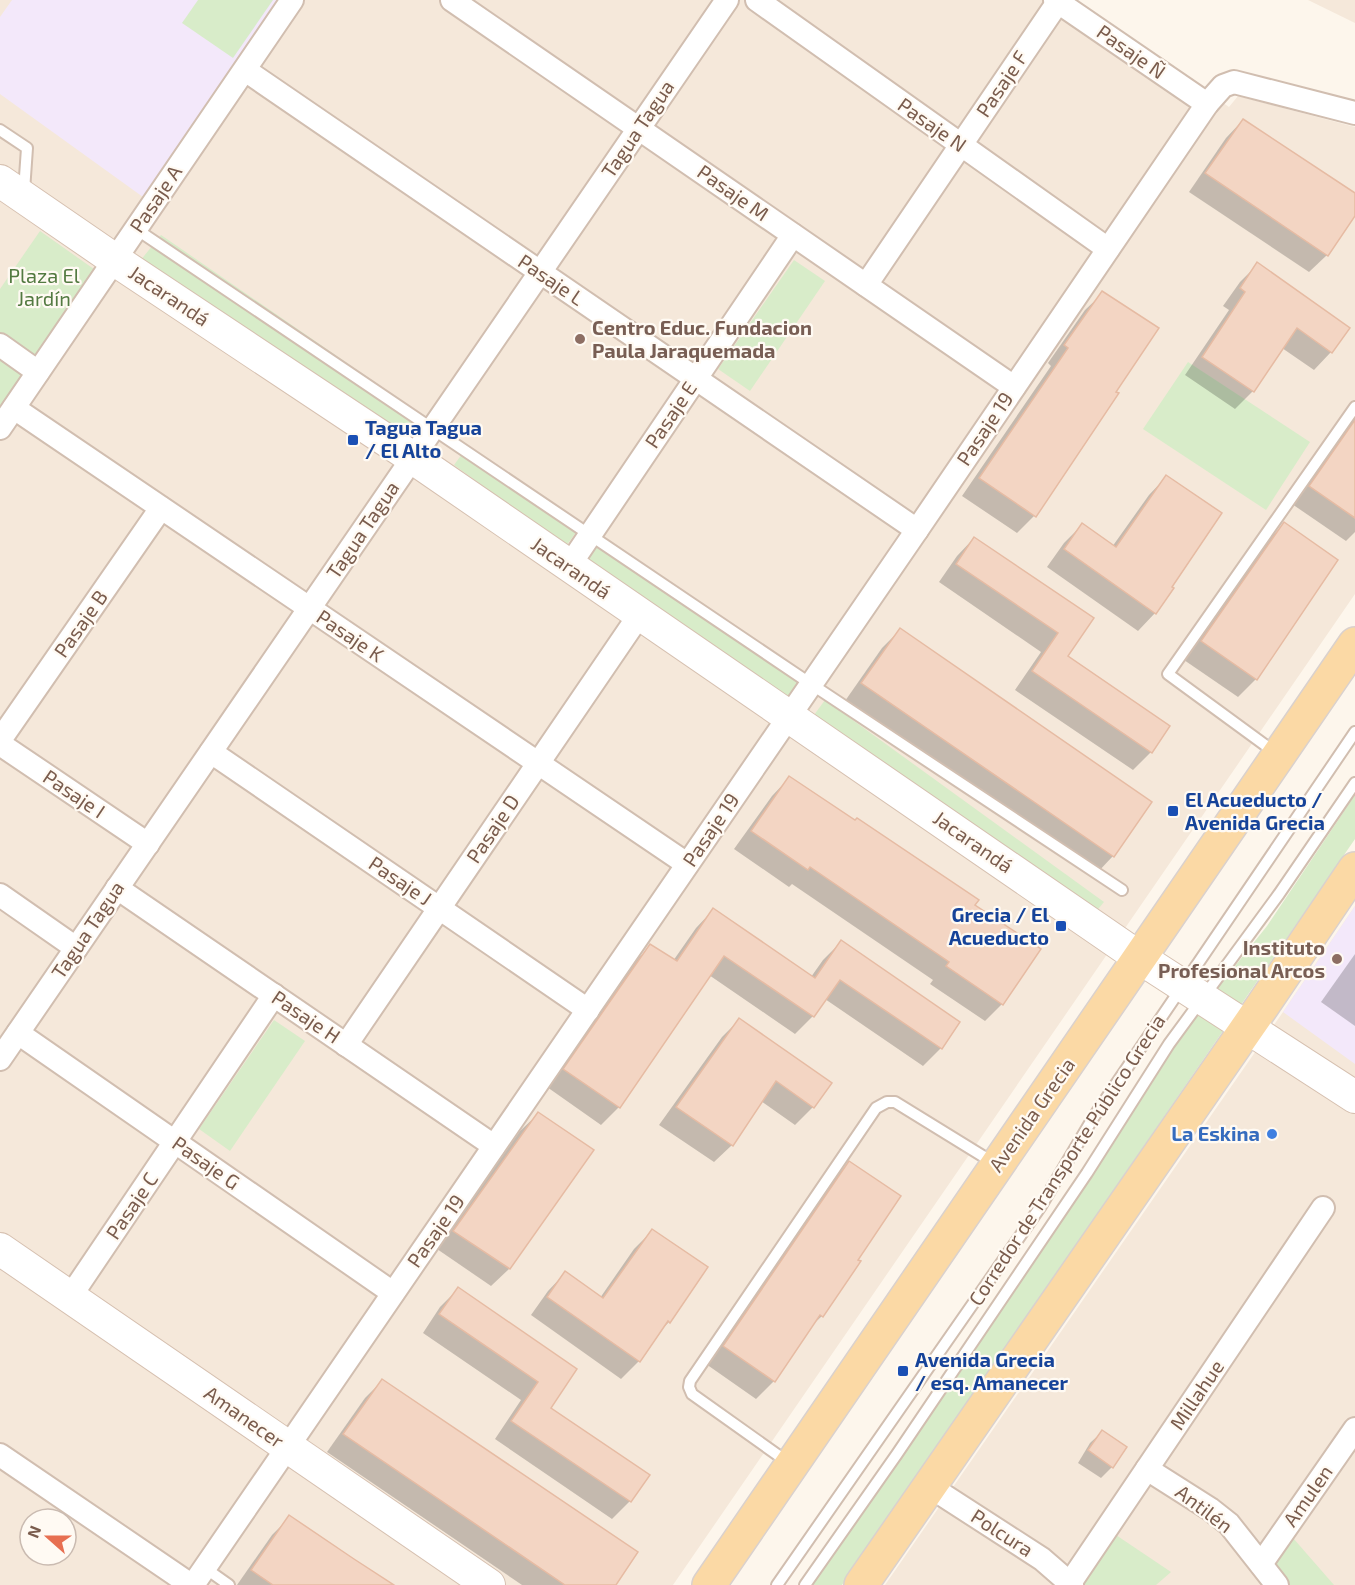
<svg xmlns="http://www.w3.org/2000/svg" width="1355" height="1585" font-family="'Exo 2',sans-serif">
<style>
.residential{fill:#f5e8da;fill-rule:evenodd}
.education{fill:#f3e8fa}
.green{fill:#d8ecc9}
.shadow{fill:#0003}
.building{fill:#f3d5c3;stroke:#e6bba3;stroke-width:1.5}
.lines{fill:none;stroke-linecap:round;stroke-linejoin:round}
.lane-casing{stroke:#d1beb0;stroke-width:14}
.street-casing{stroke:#d1beb0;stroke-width:26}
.secondary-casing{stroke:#d6c0b0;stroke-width:34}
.primary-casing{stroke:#dad1cd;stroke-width:36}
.lane{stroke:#fff;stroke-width:10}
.street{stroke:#fff;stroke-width:22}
.secondary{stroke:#fff;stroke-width:32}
.primary{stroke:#fbd9a5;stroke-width:33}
.education-dot{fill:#8d6e63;stroke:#fffaf3;stroke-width:2}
.transit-dot{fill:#1a4fb4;stroke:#fffaf3;stroke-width:2}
.shop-dot{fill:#3f7fe0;stroke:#fffaf3;stroke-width:2}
.labels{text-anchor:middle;stroke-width:4.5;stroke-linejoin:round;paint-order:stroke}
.street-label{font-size:20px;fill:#7a5c4d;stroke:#fffaf3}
.park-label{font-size:20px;fill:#537a41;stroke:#fffaf3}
.education-label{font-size:20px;font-weight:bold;fill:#785e54;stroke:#fffaf3;text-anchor:start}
.transit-label{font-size:20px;font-weight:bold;fill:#164399;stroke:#fffaf3;text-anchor:start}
.shop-label{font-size:20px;font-weight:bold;fill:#366cbe;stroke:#fffaf3;text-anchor:end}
</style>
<rect width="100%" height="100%" fill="#fdf6ec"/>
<g class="residential">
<path d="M0,0H1074L1229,107L1238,96L1355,127V594L673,1585H0ZM30,1519H66V1555H30Z"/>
<polygon points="1308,0 1355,0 1355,23"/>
<polygon points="1355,906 1355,1585 885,1585 1283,1012"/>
</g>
<g class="education">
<polygon points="12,0 279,0 143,197 0,94 0,17"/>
<polygon points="1355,906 1355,1064 1283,1012"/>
</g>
<g class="green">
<polygon points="198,0 273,0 233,58 182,23"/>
<polygon points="40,231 98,272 0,414 0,289"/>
<polygon points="161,235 421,414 406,441 140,261"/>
<polygon points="794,260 825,281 750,391 718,369"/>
<polygon points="1188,362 1310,442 1266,510 1143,429"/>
<polygon points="465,450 580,527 566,546 454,465"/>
<polygon points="602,540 805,676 789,697 588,560"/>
<polygon points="825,700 1104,902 1094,914 814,715"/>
<polygon points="1355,795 1355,839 842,1585 811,1585 966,1364 1195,1016 1267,926"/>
<polygon points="274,1020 305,1041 230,1151 199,1129"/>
<polygon points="1110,1531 1171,1572 1156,1585 1080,1585"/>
<polygon points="1293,1538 1334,1585 1286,1585 1270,1565"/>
</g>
<g class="shadow">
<polygon points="1243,120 1355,195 1355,213 1327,255 1309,272 1189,192 1226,138"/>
<polygon points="1258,264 1331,352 1314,370 1282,348 1253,391 1235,409 1185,375 1229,310 1223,306 1240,282"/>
<polygon points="1103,293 1034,516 1017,533 962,496 1051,366 1048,363 1085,310"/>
<polygon points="1355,412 1355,532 1346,541 1292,504"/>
<polygon points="1166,477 1170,587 1155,613 1138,631 1047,567 1064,543 1082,525 1112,547 1149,495"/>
<polygon points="1284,524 1336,560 1256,679 1238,697 1184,660 1266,542"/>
<polygon points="974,538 1092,618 1066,657 1151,752 1133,770 1015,690 1041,652 939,582 957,556"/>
<polygon points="900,630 1113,856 1096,874 845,701 882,648"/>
<polygon points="789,778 1002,1004 985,1021 930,984 933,980 792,884 789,887 734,849 772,796"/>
<polygon points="713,910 811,977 823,960 841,942 958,1022 941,1048 923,1066 825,999 813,1016 795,1034 709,975 619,1107 601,1125 547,1087 633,963 651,946 673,961 696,928"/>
<polygon points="1355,954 1355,1026 1321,1002"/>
<polygon points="739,1020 830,1083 813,1107 795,1125 761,1101 732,1145 714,1162 659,1125 722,1037"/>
<polygon points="538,1114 592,1150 509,1269 491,1286 437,1249 520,1131"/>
<polygon points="849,1163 856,1260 822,1316 809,1328 774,1381 756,1399 706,1364 831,1181"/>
<polygon points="652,1231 669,1322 658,1333 639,1361 621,1379 531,1315 548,1291 565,1273 600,1298 634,1249"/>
<polygon points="458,1289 575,1369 549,1408 648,1476 630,1501 612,1519 495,1439 521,1400 423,1333 440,1307"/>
<polygon points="382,1381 614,1585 522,1585 327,1452 365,1398"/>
<polygon points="1102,1432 1112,1467 1101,1478 1078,1463 1090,1443"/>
<polygon points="290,1517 392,1585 237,1585 272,1535"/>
</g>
<g class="building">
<polygon points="1243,119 1355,193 1355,216 1328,256 1205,173"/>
<polygon points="1257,262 1350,328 1332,353 1297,328 1254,392 1202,357 1245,292 1240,288"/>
<polygon points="1102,291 1159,328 1116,392 1119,393 1036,517 979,478 1068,348 1064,345"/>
<polygon points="1355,420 1355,518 1309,486"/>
<polygon points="1166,475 1222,513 1172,587 1174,588 1156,614 1064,549 1082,523 1116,547"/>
<polygon points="1284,522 1338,560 1257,680 1201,641"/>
<polygon points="974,537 1094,618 1068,656 1170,726 1152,753 1032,671 1058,633 956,564"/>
<polygon points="900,628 1152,802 1114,857 861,683"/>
<polygon points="789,776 855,820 857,818 979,900 975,905 1041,949 1003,1005 946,966 949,962 810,867 808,870 751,831"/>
<polygon points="713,908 815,978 841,940 960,1022 942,1049 840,980 814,1017 724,956 620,1108 563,1069 650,944 677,961"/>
<polygon points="739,1018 832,1083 814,1108 776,1081 733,1146 676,1107"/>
<polygon points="538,1112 594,1150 510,1269 453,1231"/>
<polygon points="849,1161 901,1196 858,1260 861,1261 823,1317 820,1315 775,1382 723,1346"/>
<polygon points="652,1229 708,1267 670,1323 668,1321 640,1362 547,1297 565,1271 603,1298"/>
<polygon points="458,1287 577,1369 551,1408 650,1475 631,1502 511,1421 538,1382 439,1314"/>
<polygon points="382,1379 638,1552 616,1585 565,1585 343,1434"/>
<polygon points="1102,1430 1127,1447 1113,1468 1088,1450"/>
<polygon points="289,1515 354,1559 394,1585 273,1585 251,1570"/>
</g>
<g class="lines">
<defs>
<g id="lane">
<polyline points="0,130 27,148 24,191"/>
<polyline points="136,229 811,684 1122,890"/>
<polyline points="1276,753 1168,674 1355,407"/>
<polyline points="789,1463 692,1394 689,1387 690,1381 876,1108 887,1102 895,1102 994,1163"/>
<polyline points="205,1568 229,1585"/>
<polyline points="777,1585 1041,1206 1093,1118 1355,732"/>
<polyline points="805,1585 897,1454 1087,1173 1169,1044 1279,894 1355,783"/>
</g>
<g id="street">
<polyline points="452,0 1014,387"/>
<polyline points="757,0 1108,249"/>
<polyline points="1055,0 1207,104"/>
<polyline points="245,70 917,530"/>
<polyline points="866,285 1058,2"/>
<polyline points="0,345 38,372"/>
<polyline points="14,408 687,864"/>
<polyline points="0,428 292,0"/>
<polyline points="569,566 793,235"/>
<polyline points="0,740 161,508"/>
<polyline points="0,744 148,844"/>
<polyline points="211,752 588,1010"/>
<polyline points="117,888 494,1146"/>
<polyline points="0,895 76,948"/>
<polyline points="18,1033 393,1293"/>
<polyline points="346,1045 640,614"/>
<polyline points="0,1059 727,0"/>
<polyline points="70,1297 274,995"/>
<polyline points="0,1455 191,1585"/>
<polyline points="1147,1469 1210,1509 1229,1524 1277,1585"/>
<polyline points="929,1486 1042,1559 1072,1585"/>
<polyline points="1261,1564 1355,1429"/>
<polyline points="1070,1583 1323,1208"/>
<polyline points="193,1585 917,530 1207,104 1223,86 1234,82 1355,113"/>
</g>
<g id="secondary">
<polyline points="0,181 115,260 413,458 1140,958 1355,1097"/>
<polyline points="0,1249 489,1585"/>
</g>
<g id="primary">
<polyline points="709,1585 1355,644"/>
<polyline points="861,1585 1263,1005 1355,869"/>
</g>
</defs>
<use href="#lane" class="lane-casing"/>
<use href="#street" class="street-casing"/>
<use href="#secondary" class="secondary-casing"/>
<use href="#primary" class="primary-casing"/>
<use href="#lane" class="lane"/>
<use href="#street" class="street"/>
<use href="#secondary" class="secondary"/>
<use href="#primary" class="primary"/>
</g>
<g class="education-dot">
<circle cx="580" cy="339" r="6"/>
<circle cx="1337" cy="959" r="6"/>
</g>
<g class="transit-dot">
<rect x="347" y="434" width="12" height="12" rx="3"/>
<rect x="1167" y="805" width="12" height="12" rx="3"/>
<rect x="1055" y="920" width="12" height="12" rx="3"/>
<rect x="897" y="1365" width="12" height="12" rx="3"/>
</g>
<circle class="shop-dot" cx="1272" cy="1134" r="6"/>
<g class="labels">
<g class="street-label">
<text transform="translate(1131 52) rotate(35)" y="7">Pasaje Ñ</text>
<text transform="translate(1002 84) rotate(-56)" y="7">Pasaje F</text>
<text transform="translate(932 125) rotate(35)" y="7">Pasaje N</text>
<text transform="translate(638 129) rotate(-56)" y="7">Tagua Tagua</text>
<text transform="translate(733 193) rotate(35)" y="7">Pasaje M</text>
<text transform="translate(156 199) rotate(-56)" y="7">Pasaje A</text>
<text transform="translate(551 280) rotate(34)" y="7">Pasaje L</text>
<text transform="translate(169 296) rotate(34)" y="7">Jacarandá</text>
<text transform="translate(671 415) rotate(-56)" y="7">Pasaje E</text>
<text transform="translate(985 429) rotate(-56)" y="7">Pasaje 19</text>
<text transform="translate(363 530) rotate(-56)" y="7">Tagua Tagua</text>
<text transform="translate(571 568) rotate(35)" y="7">Jacarandá</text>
<text transform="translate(81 624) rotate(-55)" y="7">Pasaje B</text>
<text transform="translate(350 636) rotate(34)" y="7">Pasaje K</text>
<text transform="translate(74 794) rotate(34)" y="7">Pasaje I</text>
<text transform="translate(493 829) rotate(-56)" y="7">Pasaje D</text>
<text transform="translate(711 830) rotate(-56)" y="7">Pasaje 19</text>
<text transform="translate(973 842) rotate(35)" y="7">Jacarandá</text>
<text transform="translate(400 881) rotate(34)" y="7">Pasaje J</text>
<text transform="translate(88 930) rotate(-56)" y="7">Tagua Tagua</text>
<text transform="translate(306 1017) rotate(34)" y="7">Pasaje H</text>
<text transform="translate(1032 1115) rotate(-55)" y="7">Avenida Grecia</text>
<text transform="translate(1067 1160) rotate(-57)" y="7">Corredor de Transporte Público Grecia</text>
<text transform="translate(206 1163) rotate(35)" y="7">Pasaje G</text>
<text transform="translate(132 1206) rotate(-56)" y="7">Pasaje C</text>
<text transform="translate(436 1231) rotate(-55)" y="7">Pasaje 19</text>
<text transform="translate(1197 1395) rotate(-56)" y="7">Millahue</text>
<text transform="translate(244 1417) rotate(35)" y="7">Amanecer</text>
<text transform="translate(1308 1496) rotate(-55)" y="7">Amulen</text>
<text transform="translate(1204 1509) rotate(37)" y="7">Antilén</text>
<text transform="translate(1002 1533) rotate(33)" y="7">Polcura</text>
</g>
<g class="park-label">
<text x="44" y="283">Plaza El<tspan x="44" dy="23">Jardín</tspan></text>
</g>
<g class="education-label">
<text x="592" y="335">Centro Educ. Fundacion<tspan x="592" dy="23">Paula Jaraquemada</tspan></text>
<text x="1325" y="955" text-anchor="end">Instituto<tspan x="1325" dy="23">Profesional Arcos</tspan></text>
</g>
<g class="transit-label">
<text x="365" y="435">Tagua Tagua<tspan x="365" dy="23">/ El Alto</tspan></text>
<text x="1185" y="807">El Acueducto /<tspan x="1185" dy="23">Avenida Grecia</tspan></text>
<text x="1049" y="922" text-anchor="end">Grecia / El<tspan x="1049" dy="23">Acueducto</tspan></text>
<text x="915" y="1367">Avenida Grecia<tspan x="915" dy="23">/ esq. Amanecer</tspan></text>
</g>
<g class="shop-label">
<text x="1260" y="1141">La Eskina</text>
</g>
</g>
<g transform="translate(48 1537) rotate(291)"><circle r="28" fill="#fffaf3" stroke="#cabbb1" stroke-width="1.5"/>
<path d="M0-4.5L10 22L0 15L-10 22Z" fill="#e76f51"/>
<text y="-9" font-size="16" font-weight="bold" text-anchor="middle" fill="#7a5c4d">N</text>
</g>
</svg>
